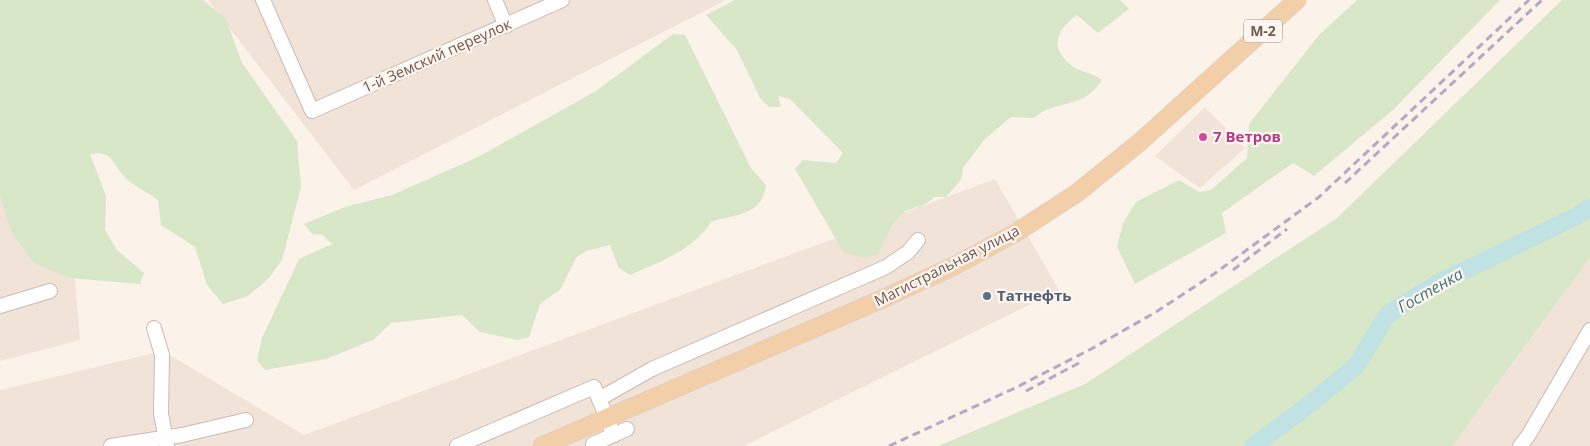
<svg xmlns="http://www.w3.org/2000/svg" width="1590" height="446" font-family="'Open Sans',sans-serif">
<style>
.residential{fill:#f2e3d9}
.green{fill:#d9e7c9}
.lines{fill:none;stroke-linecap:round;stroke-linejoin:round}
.river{stroke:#c0e2e3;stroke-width:18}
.minor-casing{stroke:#ccb9b1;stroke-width:16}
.major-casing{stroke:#d8d0ce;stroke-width:19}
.minor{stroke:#fff;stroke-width:14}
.major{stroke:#f2cea9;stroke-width:18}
.rail{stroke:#b4a8c4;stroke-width:3;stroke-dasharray:8 5;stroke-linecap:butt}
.hotel-dot{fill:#d1479c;stroke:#fdf6f0;stroke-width:2}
.service-dot{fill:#5c6f8a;stroke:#fdf6f0;stroke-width:2}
.labels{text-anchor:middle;stroke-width:4.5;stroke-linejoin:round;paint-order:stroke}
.shield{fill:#fdf6f0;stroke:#9c877f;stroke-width:1}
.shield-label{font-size:14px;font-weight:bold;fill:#73584f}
.street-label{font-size:15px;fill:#73584f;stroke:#fdf6f0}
.hotel-label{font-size:15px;font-weight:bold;fill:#b23c85;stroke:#fdf6f0;text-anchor:start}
.service-label{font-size:15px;font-weight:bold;fill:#4e5e75;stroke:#fdf6f0;text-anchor:start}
.water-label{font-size:16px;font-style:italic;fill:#447476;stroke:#fdf6f0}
</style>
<rect width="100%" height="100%" fill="#fbf2ea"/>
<g class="residential">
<polygon points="0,0 52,0 80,340 0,361"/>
<polygon points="208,0 726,0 354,190"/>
<polygon points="1205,107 1245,148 1200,188 1155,156"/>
<polygon points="995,179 1059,290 744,446 0,446 0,390 163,351 304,435"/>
<polygon points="1590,258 1590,446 1453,446 1486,399"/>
</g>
<g class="green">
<path d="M0,0H203L226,19L242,63L297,141L301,187L282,260L268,279L248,296L223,304L207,285L195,247L161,225L158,200C149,193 137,188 128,180C113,168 115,149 90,154L106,196L105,230L117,250L144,273L140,284L69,278L34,263L12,233L0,197Z"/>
<path d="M735,0H1120L1129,9L1098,33L1077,15C1057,30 1048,46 1071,65C1078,72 1092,72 1102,80C1081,112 1056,98 1034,118L1011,117L984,140L963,168L961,180L946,197H934C922,210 914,205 903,213C891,222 885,241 878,254L866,258L844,253L795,169L803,160L836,163L843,153L790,99L778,96L781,107H769L760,98L737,50L706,15Z"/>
<polygon points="1357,0 1500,0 1394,109 1314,176 1293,163 1222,213 1226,233 1135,284 1117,247 1123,223 1136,202 1179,180 1199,192 1211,190 1247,158 1249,124 1319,35"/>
<polygon points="1562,0 1590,0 1590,258 1486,399 1453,446 938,446 1085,384 1337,218"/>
<path d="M673,34L685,35L751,168L766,185C762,216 736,214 711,222C693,250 660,262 630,275L619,268L610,245L586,251L576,258L560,290L540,304L529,337L517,340L480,332L462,315L391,323L373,340L326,359L265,370L257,360L262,338L299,259L332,244L323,235L312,234L304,224L345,207L392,195L478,157L596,91Z"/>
</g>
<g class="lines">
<polyline class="river" points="1253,446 1301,411 1356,366 1388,314 1440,282 1577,216 1590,207"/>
<defs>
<g id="minor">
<polyline points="263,0 312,111 562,0"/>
<polyline points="495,0 506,26"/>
<polyline points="0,306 50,291"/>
<polyline points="154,328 162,355 161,414 167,445"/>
<polyline points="599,399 614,435"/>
<polyline points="593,444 627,429"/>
<polyline points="111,446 182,435 246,420"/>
<polyline points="457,446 594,387 599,399 652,369 886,267 908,252 918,240"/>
<polyline points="1520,446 1528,436 1590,330"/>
</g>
<polyline id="major" points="542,446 880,300 954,266 1017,232 1077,193 1140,142 1297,0"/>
</defs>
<use href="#minor" class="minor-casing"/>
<use href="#major" class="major-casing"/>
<use href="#minor" class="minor"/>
<use href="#major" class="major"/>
<g class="rail">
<polyline points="1345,183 1542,0"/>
<polyline points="1233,270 1287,229"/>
<polyline points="1026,391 1079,363"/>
<polyline points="889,446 1015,388 1091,349 1156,312 1214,274 1319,197 1529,0"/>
</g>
</g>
<circle class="hotel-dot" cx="1203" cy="137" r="5"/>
<circle class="service-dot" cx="987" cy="296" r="5"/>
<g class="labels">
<rect class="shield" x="1244" y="19.5" width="38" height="23" rx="4"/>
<g class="shield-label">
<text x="1263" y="36">М-2</text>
</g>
<g class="street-label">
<text transform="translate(437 56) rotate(-24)" y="5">1-й Земский переулок</text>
<text transform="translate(947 266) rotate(-27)" y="5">Магистральная улица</text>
</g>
<g class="hotel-label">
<text x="1213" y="142">7 Ветров</text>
</g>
<g class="service-label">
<text x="997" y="301">Татнефть</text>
</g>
<g class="water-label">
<text transform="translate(1430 290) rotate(-30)" y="6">Гостенка</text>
</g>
</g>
</svg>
